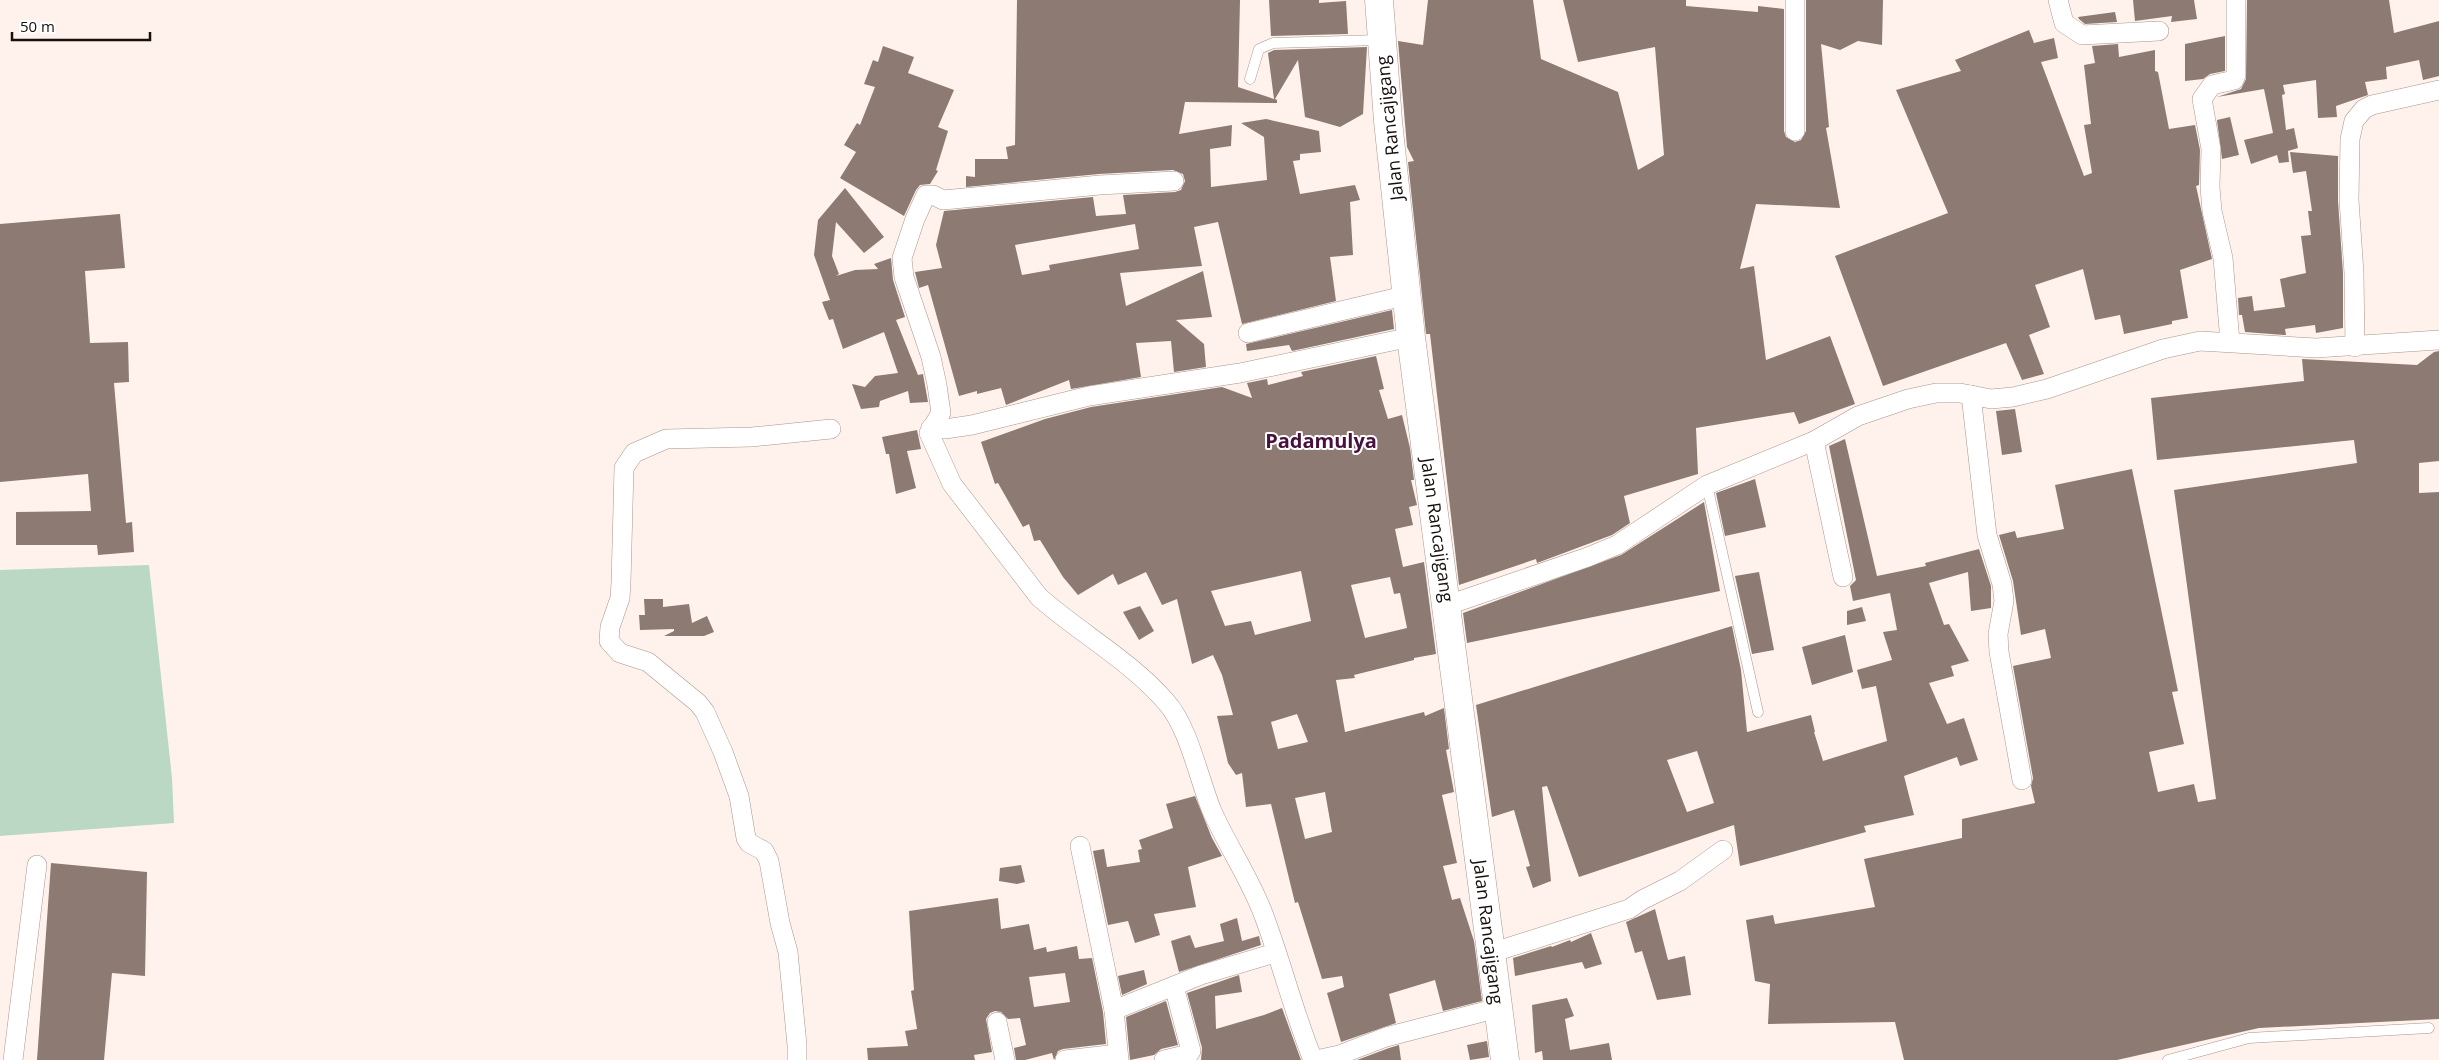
<svg xmlns="http://www.w3.org/2000/svg" width="2439" height="1060" font-family="'Open Sans',sans-serif">
<style>
.green{fill:#bad8c4}
.building{fill:#8d7a72;fill-rule:evenodd}
.lines{fill:none;stroke-linecap:round;stroke-linejoin:round}
.lane-casing{stroke:#a9958c;stroke-width:11}
.street-casing{stroke:#a9958c;stroke-width:20}
.secondary-casing{stroke:#a9958c;stroke-width:29}
.lane{stroke:#fff;stroke-width:10}
.street{stroke:#fff;stroke-width:19}
.secondary{stroke:#fff;stroke-width:28}
.labels{text-anchor:middle;stroke-width:4;stroke-linejoin:round;paint-order:stroke}
.street-label{font-size:18px;fill:#160f0c;stroke:#fff}
.quarter-label{font-size:20px;font-weight:bold;fill:#46113e;stroke:#fff}
</style>
<rect width="100%" height="100%" fill="#fff2ec"/>
<polygon class="green" points="149,565 172,778 174,823 0,836 0,570"/>
<g class="building">
<path d="M1017,0H1240L1238,87L1274,99L1268,53L1274,50L1367,47L1363,114L1340,127L1305,117L1298,60L1275,99L1277,100V103L1185,102L1179,134L1232,125L1231,146L1210,149L1211,187L1267,180L1264,137L1241,123L1266,119L1319,131L1321,152L1300,154V160L1293,161L1300,194L1355,185L1360,200L1350,202L1353,255L1330,257L1336,301L1242,324L1218,222L1194,227L1202,266L1120,273L1126,306L1203,271L1212,317L1176,320L1204,344L1206,367L1174,372L1171,341L1136,343L1141,377L1071,389L1069,380L1006,405L1001,388L977,394V391L959,396L928,285L919,288L915,272L942,268L936,245L944,211L1093,197L1096,216L1126,214L1123,195L1175,192L1181,190L1185,181L1183,174L1173,170L1099,174L966,187V176L975,177V159H1008L1006,147L1015,145ZM1135,224L1139,249L1049,265L1050,270L1022,275L1015,245Z"/>
<polygon points="1269,0 1319,0 1319,3 1346,1 1348,34 1271,36"/>
<polygon points="1428,0 1533,0 1541,59 1618,92 1638,170 1664,155 1655,47 1578,62 1563,0 1686,0 1686,6 1758,12 1758,6 1784,9 1784,131 1786,137 1795,142 1801,140 1806,131 1806,0 1883,0 1882,45 1858,41 1840,50 1821,44 1829,127 1826,128 1840,208 1756,204 1740,269 1754,266 1766,360 1830,336 1855,404 1799,424 1794,412 1696,428 1698,474 1624,496 1630,523 1612,535 1537,563 1536,559 1459,585 1430,334 1426,334 1408,162 1414,161 1407,147 1398,41 1423,45"/>
<polygon points="2133,0 2194,0 2197,19 2171,22 2172,16 2135,21"/>
<polygon points="2247,0 2389,0 2394,33 2439,21 2439,76 2423,80 2419,60 2386,67 2387,79 2365,82 2368,95 2336,106 2337,117 2318,118 2316,80 2283,85 2285,94 2282,95 2286,130 2294,128 2298,148 2288,151 2289,162 2279,163 2277,155 2251,164 2244,140 2273,133 2264,89 2217,97 2241,89 2246,79"/>
<polygon points="2115,12 2117,22 2085,24 2079,19 2078,17"/>
<polygon points="2029,30 2034,43 2054,38 2058,58 2041,62 2084,176 2092,173 2084,125 2091,124 2084,65 2095,63 2092,46 2118,44 2119,57 2155,50 2155,71 2158,72 2169,129 2195,125 2200,150 2199,185 2196,186 2212,259 2180,270 2188,318 2172,321 2172,324 2124,334 2120,315 2095,320 2083,269 2035,285 2050,327 2029,335 2044,374 2022,380 2006,343 1883,386 1835,256 1948,213 1896,90 1961,71 1955,60"/>
<polygon points="2225,36 2225,71 2210,74 2203,79 2185,81 2185,44"/>
<polygon points="883,46 914,57 908,73 954,90 938,127 948,131 936,170 938,171 930,184 920,185 916,190 904,216 840,178 856,152 844,145 857,123 860,125 875,87 864,84 873,60 878,62"/>
<polygon points="2230,117 2239,155 2222,159 2217,120"/>
<polygon points="2290,152 2338,156 2338,201 2343,273 2343,328 2316,333 2315,325 2285,329 2286,335 2284,335 2245,332 2242,315 2239,315 2238,298 2252,296 2254,311 2285,307 2280,279 2306,273 2301,236 2311,235 2308,211 2312,211 2306,171 2293,173"/>
<polygon points="845,188 884,237 864,253 836,222 832,256 839,274 836,276 855,270 878,269 874,264 891,258 893,280 905,317 896,320 918,375 923,374 928,402 910,403 908,391 880,401 879,407 861,409 852,384 865,387 875,376 898,373 884,332 843,349 833,319 829,320 822,302 830,300 814,255 818,220"/>
<polygon points="120,214 125,268 85,271 90,343 128,342 129,382 114,383 126,523 132,522 134,552 98,555 97,545 16,545 16,512 91,511 88,474 0,482 0,224"/>
<polygon points="1392,310 1394,329 1292,351 1289,345 1247,351 1246,344"/>
<polygon points="2439,351 2439,461 2419,463 2419,493 2439,492 2439,1019 2259,1028 2117,1060 1904,1060 1895,1022 1768,1024 1770,984 1755,981 1746,920 1773,915 1775,924 1875,907 1864,859 1962,838 1962,819 2035,803 2031,786 2033,778 2013,666 2051,658 2045,629 2021,635 2013,581 1999,535 2015,531 2017,538 2064,529 2055,485 2132,469 2178,691 2172,692 2184,744 2149,752 2158,792 2194,784 2198,802 2216,799 2174,490 2357,463 2354,440 2157,460 2151,398 2304,381 2302,359 2417,365 2434,352"/>
<path d="M1376,356L1384,389L1379,390L1388,419L1402,415L1410,448L1414,480H1411L1417,505L1409,507L1413,525L1395,529L1403,567L1424,562L1436,654L1414,658V660L1354,675L1355,678L1336,680L1345,732L1424,712L1425,716L1444,708L1449,749L1446,750L1454,792L1442,795L1457,863L1443,866L1452,900L1460,898L1474,941L1482,1001L1443,1011L1435,980L1389,994L1396,1023L1341,1042L1327,993L1344,987L1342,976L1322,979L1298,902L1295,903L1271,804L1246,807L1242,773L1236,775L1228,763L1217,716L1233,715L1222,675L1213,655L1192,664L1177,599L1162,605L1146,572L1118,585L1113,574L1078,595L1063,577L1040,540L1034,541L1029,524L1023,527L998,483L995,484L981,442L1045,419L1091,407L1222,387L1252,398L1247,383L1267,379L1268,385L1303,376L1301,372ZM1301,571L1311,621L1255,635L1251,621L1225,626L1211,591ZM1390,577L1394,594L1400,593L1407,628L1365,638L1351,585ZM1297,714L1308,742L1278,749L1271,722ZM1325,792L1332,832L1305,839L1295,798Z"/>
<polygon points="2015,409 2022,452 2002,455 1996,411"/>
<polygon points="917,430 921,449 907,451 916,488 896,494 889,454 886,454 882,437"/>
<path d="M1845,439L1877,576L1926,566L1925,563L1979,549L1991,586V608L1971,611L1968,572L1929,583L1944,625L1949,624L1969,661L1951,666L1954,676L1929,683L1947,724L1964,718L1978,760L1960,766L1957,757L1904,776L1914,815L1864,826L1866,832L1740,866L1734,825L1579,877L1547,786L1542,787L1551,881L1533,888L1526,867L1530,866L1514,810L1492,817L1476,705L1732,626L1741,670L1747,732L1811,715L1815,732H1814L1823,761L1887,741L1876,686L1862,689L1857,670L1892,660L1883,632L1897,630L1890,593L1853,601L1850,586L1856,580L1829,446ZM1697,751L1714,803L1687,812L1667,760Z"/>
<polygon points="1755,479 1766,527 1725,536 1716,493"/>
<polygon points="1704,502 1720,591 1467,643 1463,613 1621,555"/>
<polygon points="1759,572 1774,650 1752,654 1735,576"/>
<polygon points="644,599 663,599 663,607 689,604 692,623 707,616 714,632 704,636 664,636 674,631 674,629 640,630 639,615 645,615"/>
<polygon points="1140,606 1154,631 1139,640 1123,612"/>
<polygon points="1862,607 1866,621 1847,625 1847,611"/>
<polygon points="1845,635 1853,672 1812,685 1802,647"/>
<polygon points="1195,796 1212,838 1222,856 1188,867 1196,907 1154,914 1160,935 1135,943 1128,921 1108,925 1093,851 1104,849 1107,867 1140,862 1138,850 1142,849 1139,840 1173,828 1166,804"/>
<polygon points="51,863 147,872 145,976 112,973 104,1060 37,1060"/>
<polygon points="1021,865 1025,882 1017,884 999,881 1000,868"/>
<path d="M998,898L1001,929L1029,924L1034,950L1046,947L1047,952L1077,946L1079,959L1092,958L1103,1012L1106,1044L1063,1049L1058,1051L1054,1060L1052,1053L1025,1060H1016L1014,1048L1026,1045L1020,1018L1008,1019L1001,1012L995,1011L990,1013L986,1019L992,1052L974,1055L975,1060H868L867,1048L908,1046L905,1031L917,1029L911,991L914,990L913,977L909,911ZM1065,973L1070,1002L1034,1007L1029,977Z"/>
<polygon points="1655,909 1668,960 1685,956 1691,995 1657,1000 1642,951 1635,953 1626,922"/>
<polygon points="1237,918 1242,941 1259,936 1261,945 1179,972 1171,941 1190,935 1195,948 1224,941 1220,924"/>
<polygon points="1591,933 1602,964 1585,969 1582,962 1515,976 1513,958 1551,946 1552,947 1570,940 1571,942"/>
<polygon points="1144,970 1147,984 1122,995 1118,976"/>
<polygon points="1239,975 1242,992 1215,996 1216,1029 1264,1015 1282,1008 1301,1060 1201,1060 1202,1048 1187,993"/>
<polygon points="1567,998 1574,1016 1565,1019 1570,1050 1609,1043 1612,1060 1543,1060 1542,1051 1535,1053 1532,1005"/>
<polygon points="1166,1001 1178,1045 1161,1049 1154,1055 1130,1060 1126,1017"/>
<polygon points="1487,1041 1489,1057 1470,1060 1467,1045"/>
<polygon points="1399,1045 1401,1060 1357,1060 1389,1048"/>
</g>
<g class="lines">
<defs>
<g id="lane">
<polyline points="1250,79 1259,49 1273,43 1380,40"/>
<polyline points="1707,485 1758,712"/>
<polyline points="2168,1060 2249,1038 2429,1028"/>
</g>
<g id="street">
<polyline points="2058,0 2064,23 2082,35 2159,31"/>
<polyline points="1795,131 1795,0"/>
<path d="M1174,181L1100,185L943,200L933,195H926L915,219L902,258L904,277L931,357L937,385L941,413L929,433L952,484L1039,597C1081,634 1131,661 1167,703C1189,728 1199,780 1212,811C1228,847 1251,880 1264,916C1282,964 1294,1013 1313,1060"/>
<polyline points="1248,333 1408,295"/>
<polyline points="2230,342 2223,258 2212,211 2210,187 2211,149 2202,99 2212,85 2234,80 2236,75 2236,0"/>
<polyline points="2355,347 2354,273 2349,200 2350,139 2354,121 2364,109 2372,105 2439,90"/>
<polyline points="1971,395 1987,535 2002,584 2004,601 1998,634 1999,652 2022,780"/>
<polyline points="931,428 945,429 972,425 1089,396 1240,373 1411,337"/>
<polyline points="1814,441 1843,577"/>
<polyline points="1448,605 1588,557 1617,545 1707,485 1814,441 1858,416 1908,399 1936,393 1960,393 1991,399 2013,397 2047,389 2163,349 2200,341 2316,348 2439,340"/>
<polyline points="1080,846 1114,1010"/>
<polyline points="1491,953 1629,909 1642,900 1680,881 1723,850"/>
<polyline points="997,1022 1005,1060"/>
<polyline points="13,1060 37,865"/>
<polyline points="797,1060 797,1045 788,952 780,923 769,861 764,851 749,843 746,838 739,796 723,752 705,712 698,703 648,662 620,653 609,641 610,627 620,598 621,583 624,468 634,453 666,439 752,437 831,429"/>
<polyline points="1065,1060 1118,1054"/>
<polyline points="1119,1060 1114,1010 1201,975 1275,953"/>
<polyline points="1164,1060 1189,1054 1191,1051 1174,986"/>
<polyline points="1316,1060 1339,1055 1386,1037 1498,1008"/>
</g>
<polyline id="secondary" points="1379,0 1388,121 1411,337 1505,1060"/>
</defs>
<use href="#lane" class="lane-casing"/>
<use href="#street" class="street-casing"/>
<use href="#secondary" class="secondary-casing"/>
<use href="#lane" class="lane"/>
<use href="#street" class="street"/>
<use href="#secondary" class="secondary"/>
</g>
<g class="labels">
<g class="street-label">
<text transform="translate(1390 128) rotate(-96)" y="6">Jalan Rancajigang</text>
<text transform="translate(1437 530) rotate(82)" y="6">Jalan Rancajigang</text>
<text transform="translate(1488 932) rotate(83)" y="6">Jalan Rancajigang</text>
</g>
<g class="quarter-label">
<text x="1321" y="448">Padamulya</text>
</g>
</g>
<path d="M12 32v8h138v-8" fill="none" stroke="#160f0c" stroke-width="2.5"/>
<text x="20" y="32" font-size="15" fill="#160f0c" stroke="#ffffff" stroke-width="4" paint-order="stroke">50 m</text>
</svg>
